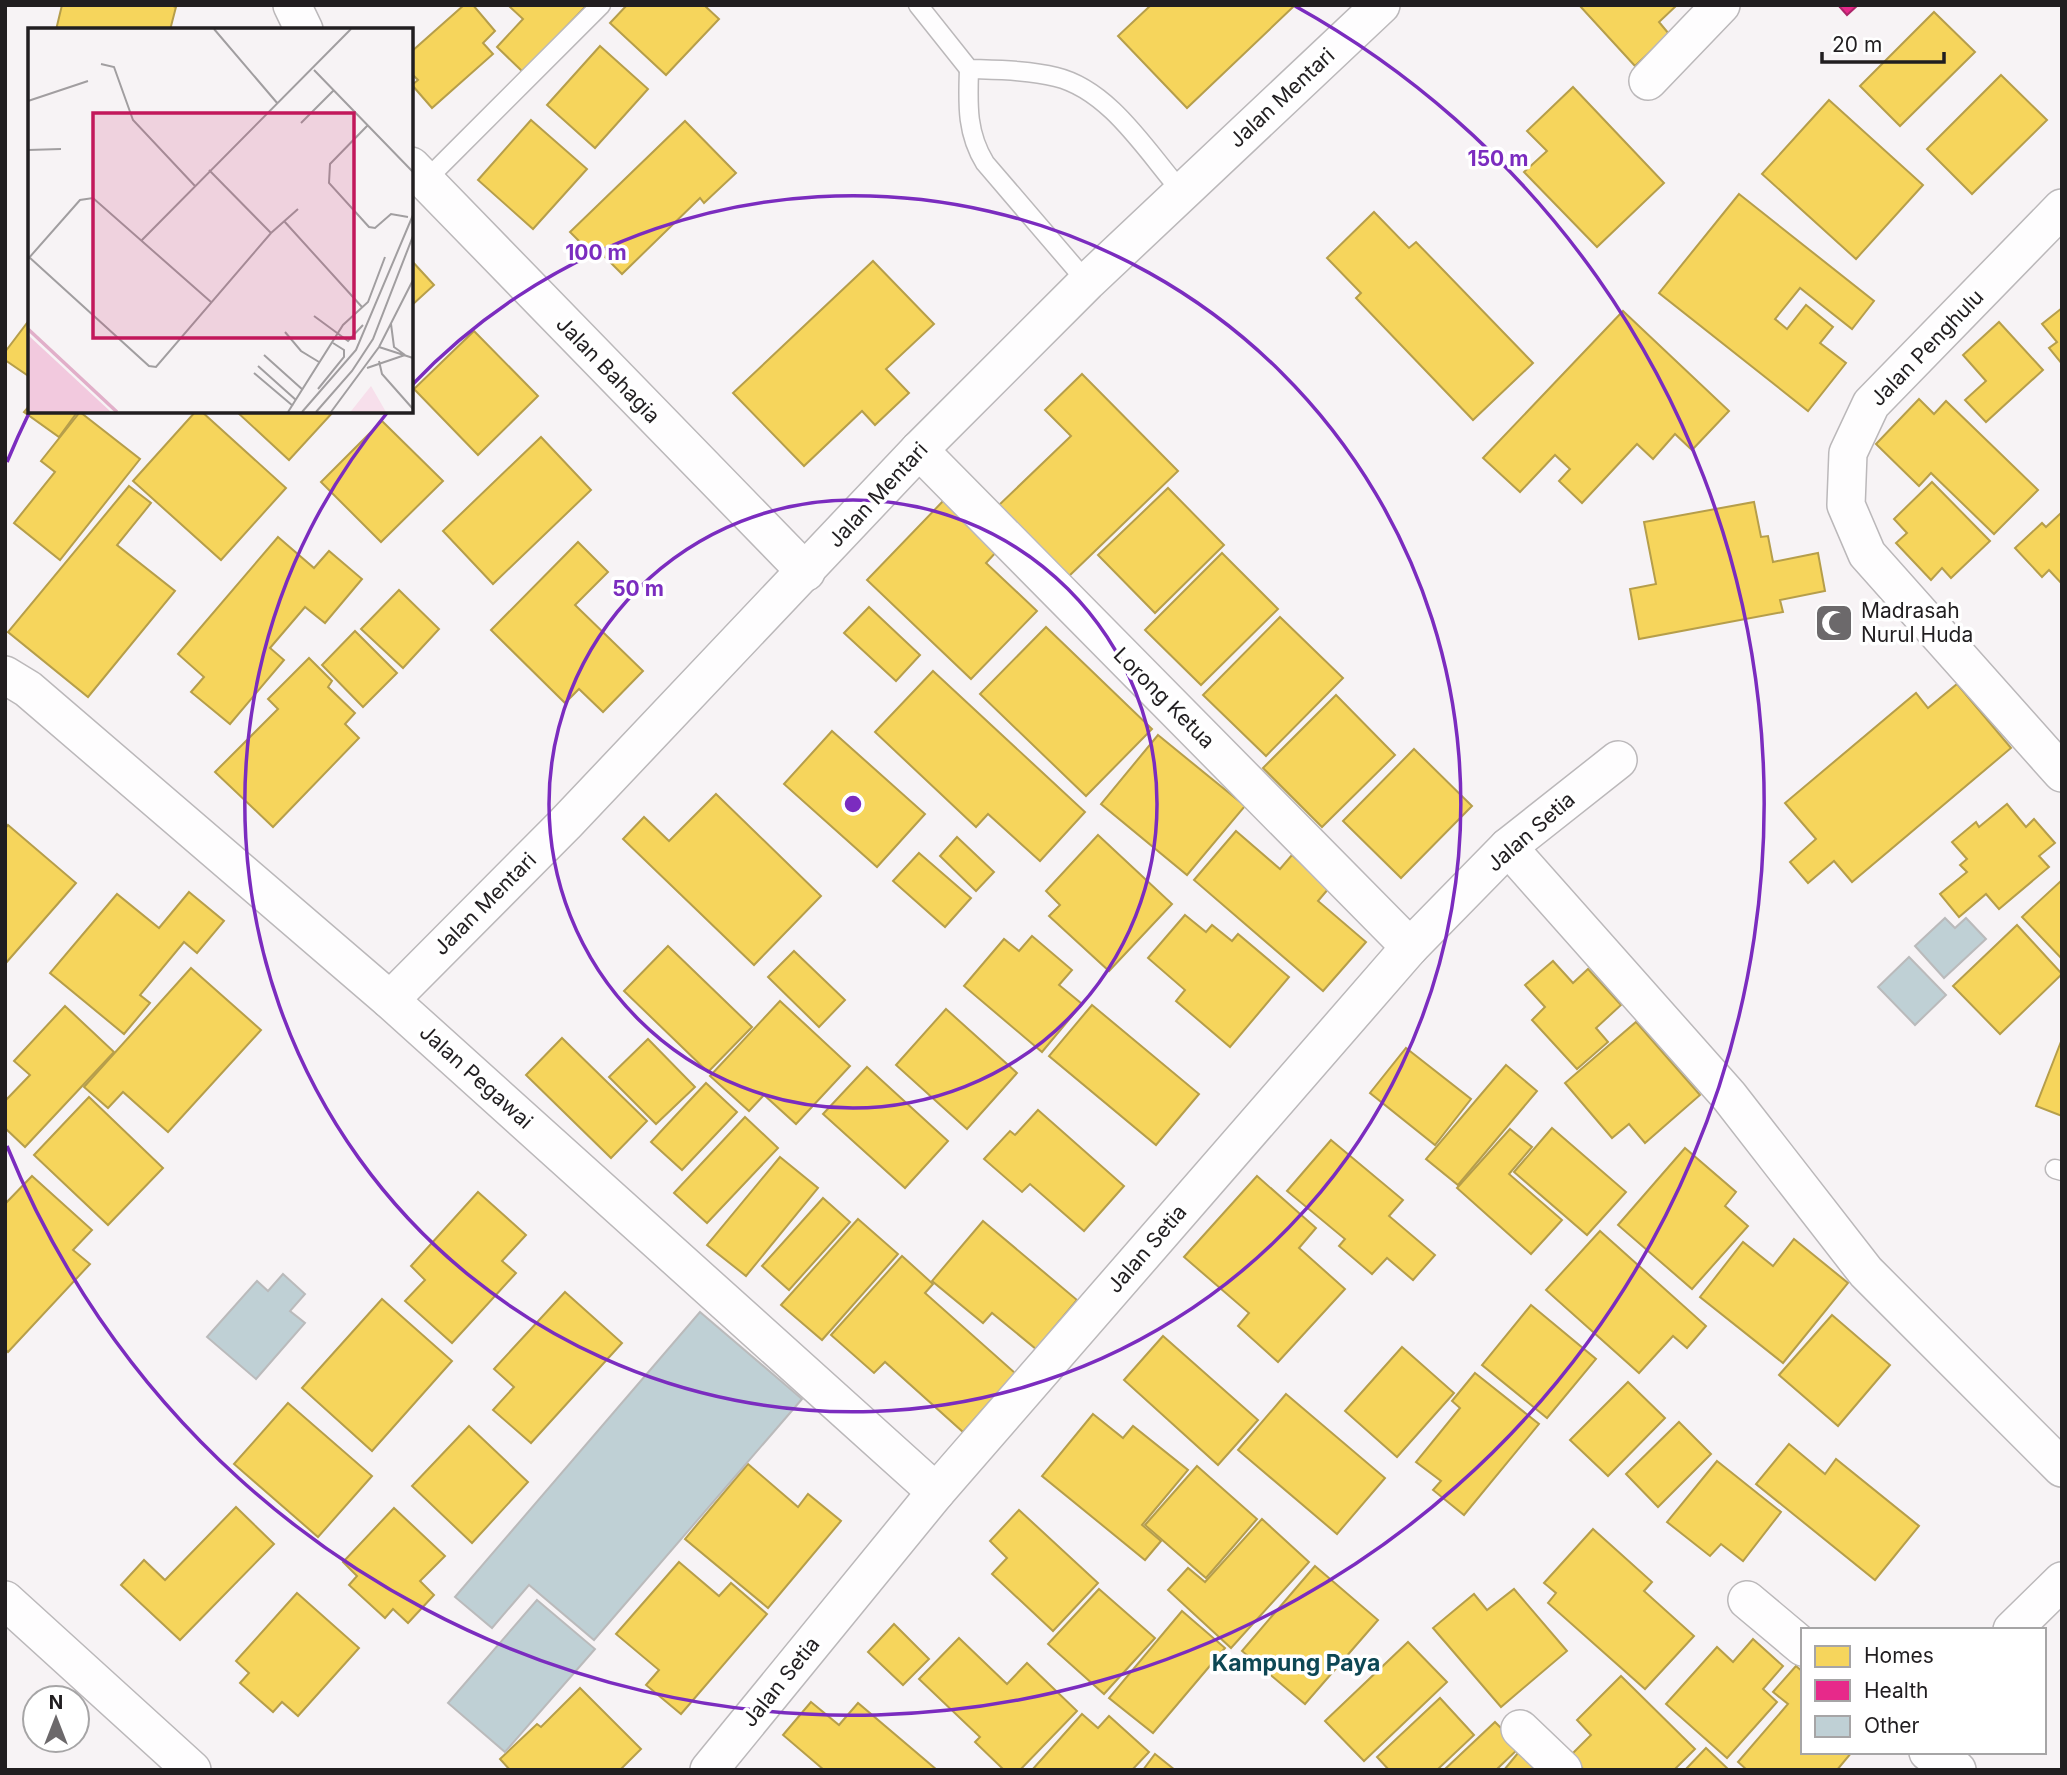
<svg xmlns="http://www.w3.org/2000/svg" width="2067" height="1775" font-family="Inter,sans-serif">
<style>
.homes{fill:#f6d55c;stroke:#b69e4a;stroke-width:2}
.health{fill:#e7298a;stroke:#ac266a;stroke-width:2}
.building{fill:#bfd0d5;stroke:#bababb;stroke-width:2}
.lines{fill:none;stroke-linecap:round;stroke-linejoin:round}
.lane-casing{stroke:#bbb8ba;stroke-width:21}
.street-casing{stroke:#bbb8ba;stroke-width:40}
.lane{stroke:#fefdfe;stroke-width:18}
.street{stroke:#fefdfe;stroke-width:37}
.ring{fill:none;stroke:#7b2cbf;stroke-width:3.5}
.labels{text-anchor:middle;stroke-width:7;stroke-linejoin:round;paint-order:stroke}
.street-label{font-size:21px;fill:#211e20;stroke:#fff}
.poi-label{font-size:21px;fill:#211e20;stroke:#fff;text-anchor:start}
.neighbourhood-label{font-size:23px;font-weight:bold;fill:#0d4754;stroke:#fff}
.inset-river{fill:none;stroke:#e1afc9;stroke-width:3.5}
.inset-road{fill:none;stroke:#a19ea0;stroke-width:2}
.view{fill:#c2185b;fill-opacity:0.15;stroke:#c2185b;stroke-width:3.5}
.inset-edge{fill:none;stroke:#211e20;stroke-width:3.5}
.centre{fill:#7b2cbf;stroke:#fff;stroke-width:3.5}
.ring-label{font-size:21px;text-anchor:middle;font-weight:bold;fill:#7b2cbf;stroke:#fff;stroke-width:7;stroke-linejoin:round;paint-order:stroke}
</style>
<rect width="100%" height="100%" fill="#f7f3f5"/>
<g class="homes">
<polygon points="62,5 170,5 176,7 170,30 56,30"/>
<polygon points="464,5 473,5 495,31 483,43 493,54 432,108 412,85 418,80 411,73 411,52"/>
<polygon points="512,5 587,5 523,72 497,47 523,19 510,7"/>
<polygon points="627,5 704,5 719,19 666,75 610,23"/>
<polygon points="1151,5 1291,5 1293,7 1187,108 1118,36"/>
<polygon points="1579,5 1677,5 1659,22 1669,34 1635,66"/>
<polygon points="1934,12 1975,52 1900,126 1860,86"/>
<polygon points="600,46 648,89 595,148 547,105"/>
<polygon points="2001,75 2047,120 1972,194 1927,149"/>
<polygon points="1573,87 1664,183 1597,247 1524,172 1547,151 1527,131"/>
<polygon points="1829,100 1923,185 1856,259 1762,174"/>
<polygon points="531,120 587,169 533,229 478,180"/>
<polygon points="685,121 736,173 704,203 700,198 622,274 597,249 592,254 570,232"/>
<polygon points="1739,194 1874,301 1852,329 1800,288 1775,319 1787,329 1806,305 1833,327 1820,343 1846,363 1808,411 1659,293"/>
<polygon points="1374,212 1409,248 1416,242 1533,363 1473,420 1356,298 1361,293 1327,258"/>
<polygon points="411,260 434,285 411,306"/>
<polygon points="873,261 934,324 886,369 909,393 875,425 862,411 804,466 733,393"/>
<polygon points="2062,308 2062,364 2049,348 2057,342 2042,324"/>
<polygon points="1623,311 1729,411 1692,450 1675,434 1653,459 1637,444 1582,503 1559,481 1570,469 1555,455 1520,492 1483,458"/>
<polygon points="30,319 30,377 5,360 5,352"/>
<polygon points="1999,322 2043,370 1986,422 1965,400 1986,381 1963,355"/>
<polygon points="474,331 538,396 478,455 414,389"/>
<polygon points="1082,374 1178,471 1068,577 998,506 1071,436 1045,410"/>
<polygon points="1919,399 1934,414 1946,401 2038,490 1994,534 1931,473 1919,486 1876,444"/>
<polygon points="30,405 30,411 78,411 59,437 24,412"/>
<polygon points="196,411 201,411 286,488 221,560 133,481"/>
<polygon points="236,411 334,411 289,460"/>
<polygon points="80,412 140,459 60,560 14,523 55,472 41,461"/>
<polygon points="382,421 443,481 381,542 321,482"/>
<polygon points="541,437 591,490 493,584 443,531"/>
<polygon points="1932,482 1990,541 1951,578 1942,568 1931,580 1896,543 1907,533 1894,519"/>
<polygon points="129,486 151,503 117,545 175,591 88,697 8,632"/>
<polygon points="1168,488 1224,545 1155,613 1098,555"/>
<polygon points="945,499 998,550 986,563 1037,611 971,679 867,580"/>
<polygon points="1754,502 1761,537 1768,536 1773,562 1818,553 1825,591 1780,600 1783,612 1639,639 1630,589 1656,584 1644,522"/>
<polygon points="2062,512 2062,584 2049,570 2042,577 2015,548 2042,523 2046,527"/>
<polygon points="278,537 314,568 329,551 362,579 325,623 305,607 270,648 284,660 230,724 191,692 204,677 178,654"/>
<polygon points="578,542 608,572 575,605 643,671 603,712 579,689 565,703 491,630"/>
<polygon points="1222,553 1278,609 1201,685 1145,630"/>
<polygon points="399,590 439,629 403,668 361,629"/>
<polygon points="869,607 920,655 896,681 844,633"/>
<polygon points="1280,617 1343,678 1266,756 1203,695"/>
<polygon points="1046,627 1152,729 1086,796 980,694"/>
<polygon points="355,631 397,673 363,707 322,665"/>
<polygon points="309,658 332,681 328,687 355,713 345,724 359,738 273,827 215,772 278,709 268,699"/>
<polygon points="933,671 1085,812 1040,861 988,814 976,827 875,732"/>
<polygon points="1957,684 2011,748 1852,882 1834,861 1808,883 1790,862 1816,839 1785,803 1916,693 1928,708"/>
<polygon points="1336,695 1395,755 1322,827 1263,768"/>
<polygon points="832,731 925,814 877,867 784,784"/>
<polygon points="1158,735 1245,806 1187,875 1101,804"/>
<polygon points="1414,749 1472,806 1401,878 1343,821"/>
<polygon points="716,794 821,896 754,965 623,839 644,817 669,841"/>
<polygon points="2007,804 2026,827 2034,819 2055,843 2039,856 2049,867 1999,909 1986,894 1959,917 1940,894 1967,872 1960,865 1967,859 1952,842 1976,822 1979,827"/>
<polygon points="8,825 76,883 5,964 5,829"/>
<polygon points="1236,831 1280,869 1292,855 1329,888 1318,901 1366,942 1323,991 1194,880"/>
<polygon points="1098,835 1172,904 1109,971 1049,916 1060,905 1046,891"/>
<polygon points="957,837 994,872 976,891 940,856"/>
<polygon points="919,853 971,898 945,927 893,881"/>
<polygon points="2062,880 2062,959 2022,917"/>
<polygon points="189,892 224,921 197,953 184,942 140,995 150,1003 124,1034 50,973 117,894 159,928"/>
<polygon points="1185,915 1206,932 1212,925 1232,941 1238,934 1289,977 1230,1047 1176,1001 1185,990 1148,958"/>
<polygon points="2017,925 2062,974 2000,1034 1953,986"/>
<polygon points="1032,936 1072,970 1059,985 1082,1004 1042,1052 964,986 1004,939 1019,951"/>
<polygon points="668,946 752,1027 708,1072 624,991"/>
<polygon points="794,951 845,1000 819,1027 768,977"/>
<polygon points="1553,961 1573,983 1588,969 1621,1005 1596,1028 1608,1042 1577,1069 1532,1020 1545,1007 1525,985"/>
<polygon points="191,968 261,1030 168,1132 123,1092 108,1108 84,1087"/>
<polygon points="780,1001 850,1066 796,1124 764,1095 749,1111 710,1076"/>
<polygon points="1092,1005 1199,1094 1156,1145 1049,1056"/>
<polygon points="65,1006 114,1052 25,1147 5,1128 5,1101 30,1075 14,1061"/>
<polygon points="946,1009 1017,1073 967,1129 896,1065"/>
<polygon points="1636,1022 1700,1095 1645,1143 1629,1124 1612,1138 1565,1083"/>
<polygon points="562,1038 647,1121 611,1158 526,1075"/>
<polygon points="648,1039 695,1087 656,1124 609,1077"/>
<polygon points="2062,1039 2062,1116 2036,1106"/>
<polygon points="1406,1048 1471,1099 1435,1145 1370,1093"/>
<polygon points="1506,1065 1537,1091 1458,1185 1426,1159"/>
<polygon points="867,1067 948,1141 905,1188 823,1114"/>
<polygon points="706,1083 737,1112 682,1170 651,1142"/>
<polygon points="89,1097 163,1168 108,1225 34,1155"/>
<polygon points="1038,1110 1124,1186 1084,1231 1030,1184 1022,1192 984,1159 1010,1131 1015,1135"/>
<polygon points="745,1117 778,1148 707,1223 674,1193"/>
<polygon points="1552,1128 1626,1192 1587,1235 1514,1172"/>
<polygon points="1510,1129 1532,1147 1509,1174 1562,1220 1531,1254 1457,1188"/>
<polygon points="1331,1140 1403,1200 1389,1216 1435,1255 1413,1280 1387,1258 1372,1274 1339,1246 1345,1239 1287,1191"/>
<polygon points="1685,1148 1736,1192 1725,1206 1748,1226 1692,1289 1618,1225"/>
<polygon points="780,1157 818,1188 746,1276 707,1245"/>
<polygon points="32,1176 92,1230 73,1250 90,1264 8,1352 5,1349 5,1204"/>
<polygon points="1257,1176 1316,1228 1299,1248 1345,1289 1278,1362 1238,1326 1249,1313 1184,1257"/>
<polygon points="478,1192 526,1235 502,1261 516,1273 452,1343 405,1301 425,1280 411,1266"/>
<polygon points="823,1198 850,1222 789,1290 762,1266"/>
<polygon points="858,1219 898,1254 822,1340 781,1305"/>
<polygon points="983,1221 1077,1300 1036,1349 992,1313 983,1323 932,1281"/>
<polygon points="1600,1231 1706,1326 1687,1348 1673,1336 1639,1373 1546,1290"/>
<polygon points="1794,1239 1848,1283 1783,1363 1700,1297 1743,1242 1773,1266"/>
<polygon points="902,1256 933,1284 925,1293 1015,1373 963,1432 885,1362 874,1373 831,1335"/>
<polygon points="565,1292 622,1343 531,1443 493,1410 514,1387 494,1369"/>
<polygon points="382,1299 452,1361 372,1451 302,1388"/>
<polygon points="1531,1305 1596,1359 1547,1418 1482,1365"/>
<polygon points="1832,1315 1890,1365 1838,1426 1779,1375"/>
<polygon points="1163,1336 1258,1420 1218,1465 1124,1380"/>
<polygon points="1402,1347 1454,1393 1397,1457 1345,1411"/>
<polygon points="1475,1373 1539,1424 1464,1515 1433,1490 1441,1481 1416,1462 1460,1408 1452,1401"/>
<polygon points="1628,1382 1665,1418 1608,1476 1570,1440"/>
<polygon points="1286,1394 1385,1478 1337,1534 1238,1450"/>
<polygon points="288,1403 372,1476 318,1537 234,1464"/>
<polygon points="1093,1414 1123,1438 1133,1426 1188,1470 1142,1525 1161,1541 1145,1560 1042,1476"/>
<polygon points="1679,1422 1711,1454 1658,1507 1626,1474"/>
<polygon points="469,1426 528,1482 472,1543 412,1486"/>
<polygon points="1789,1444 1825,1474 1836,1459 1919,1526 1875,1580 1756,1484"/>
<polygon points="1717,1461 1781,1512 1743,1561 1721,1544 1710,1556 1667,1522"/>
<polygon points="748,1464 798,1507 808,1494 841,1521 768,1608 685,1539"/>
<polygon points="1197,1466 1257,1519 1206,1578 1145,1525"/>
<polygon points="236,1507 274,1544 180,1640 121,1585 144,1560 165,1580"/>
<polygon points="394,1508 445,1556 420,1581 434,1595 408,1623 393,1609 385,1618 349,1585 357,1576 343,1562"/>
<polygon points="1019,1510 1098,1583 1053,1631 992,1574 1007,1558 990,1541"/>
<polygon points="1262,1519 1309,1562 1231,1648 1168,1590 1188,1568 1205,1582"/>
<polygon points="1593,1529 1652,1582 1644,1591 1694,1636 1645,1689 1548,1603 1556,1593 1544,1583"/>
<polygon points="679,1562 719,1596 731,1583 767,1614 681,1714 646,1685 659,1670 616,1634"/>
<polygon points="1315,1566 1378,1620 1305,1704 1242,1651"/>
<polygon points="1099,1589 1155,1638 1104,1694 1048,1644"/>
<polygon points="1514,1589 1567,1651 1501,1707 1433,1628 1474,1594 1487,1610"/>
<polygon points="297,1593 359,1648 298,1716 282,1702 273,1712 240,1683 249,1673 236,1661"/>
<polygon points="1182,1611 1225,1648 1153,1733 1109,1698"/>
<polygon points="894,1624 929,1659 903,1685 868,1652"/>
<polygon points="959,1638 1007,1684 1027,1663 1077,1711 1020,1770 1004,1770 975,1742 980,1737 919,1679"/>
<polygon points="1753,1639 1783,1666 1763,1689 1777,1702 1727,1758 1666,1704 1717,1647 1733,1662"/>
<polygon points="1408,1642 1447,1682 1364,1761 1325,1721"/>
<polygon points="1796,1666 1803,1672 1803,1752 1852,1752 1837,1770 1747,1770 1738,1762 1788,1704 1773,1692"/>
<polygon points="1621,1676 1695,1749 1674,1770 1584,1770 1570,1756 1591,1735 1577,1720"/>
<polygon points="580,1688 641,1749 620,1770 510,1770 500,1759 537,1724 541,1727"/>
<polygon points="1440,1698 1474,1735 1437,1770 1389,1770 1377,1757"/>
<polygon points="811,1702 839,1725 858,1703 937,1770 824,1770 783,1735"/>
<polygon points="1082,1714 1098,1728 1109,1716 1149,1752 1132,1770 1032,1770"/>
<polygon points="1495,1722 1520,1747 1496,1770 1444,1770"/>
<polygon points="1706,1748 1729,1770 1685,1770"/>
<polygon points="1518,1753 1538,1770 1504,1770"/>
<polygon points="1155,1754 1175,1770 1143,1770"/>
</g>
<polygon class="health" points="1838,5 1858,5 1847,15"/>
<g class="building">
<polygon points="1945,918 1955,928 1966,918 1986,939 1944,978 1915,946"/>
<polygon points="1909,957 1946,995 1915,1025 1878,987"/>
<polygon points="283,1274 305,1294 290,1311 305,1323 256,1379 207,1337 257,1281 268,1291"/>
<polygon points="700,1312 802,1399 594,1640 529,1585 492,1628 455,1597"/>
<polygon points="537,1600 595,1649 505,1752 448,1703"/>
</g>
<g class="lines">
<defs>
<g id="lane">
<path d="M918,5L969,69C998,70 1028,70 1056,77C1110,90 1147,152 1182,192"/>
<path d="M969,69C968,103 966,132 985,163L1087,282"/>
<polyline points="424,182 601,5"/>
<polyline points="2055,1169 2062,1171"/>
</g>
<g id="street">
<polyline points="292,5 304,30"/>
<polyline points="1648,81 1721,5"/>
<polyline points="411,166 806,572"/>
<polyline points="2062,208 1871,404 1848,453 1846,505 1867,554 2062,773"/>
<polyline points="919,450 1410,947"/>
<polyline points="5,675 28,689 390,1000 936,1492"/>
<polyline points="1508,847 1729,1096 1866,1272 2062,1468"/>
<polyline points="390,1000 565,824 919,450 1087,282 1381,5"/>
<polyline points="5,1600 192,1770"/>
<polyline points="1747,1600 1803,1647"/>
<polyline points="2012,1630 2062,1581"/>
<polyline points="1520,1729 1563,1770"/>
<polyline points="1928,1752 1957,1770"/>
<polyline points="709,1770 936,1492 1410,947 1508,847 1618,760"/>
</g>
</defs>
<use href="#lane" class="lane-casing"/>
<use href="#street" class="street-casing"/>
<use href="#lane" class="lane"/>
<use href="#street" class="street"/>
</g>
<g class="ring">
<circle cx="853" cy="804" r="304"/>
<path d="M412 385A608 608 0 1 1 387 413"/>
<path d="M7 462A912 912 0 0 1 30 411M1295 6A912 912 0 1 1 7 1146"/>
</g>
<defs>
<symbol id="mosque-square" viewBox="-11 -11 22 22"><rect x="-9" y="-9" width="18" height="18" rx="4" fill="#6c696b" stroke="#fff"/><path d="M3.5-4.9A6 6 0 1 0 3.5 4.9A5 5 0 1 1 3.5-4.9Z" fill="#fff"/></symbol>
</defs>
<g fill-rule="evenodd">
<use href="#mosque-square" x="1812" y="601" width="44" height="44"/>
</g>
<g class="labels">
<g class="street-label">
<text transform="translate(1282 98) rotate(-43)" y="7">Jalan Mentari</text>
<text transform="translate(1927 348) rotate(-46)" y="7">Jalan Penghulu</text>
<text transform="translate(608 370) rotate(46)" y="7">Jalan Bahagia</text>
<text transform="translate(878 495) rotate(-47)" y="7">Jalan Mentari</text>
<text transform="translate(1164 698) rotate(45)" y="7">Lorong Ketua</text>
<text transform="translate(1531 832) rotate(-41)" y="7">Jalan Setia</text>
<text transform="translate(485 904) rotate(-45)" y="7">Jalan Mentari</text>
<text transform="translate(476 1077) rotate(42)" y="7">Jalan Pegawai</text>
<text transform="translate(1147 1249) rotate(-49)" y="7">Jalan Setia</text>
<text transform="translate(781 1682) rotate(-51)" y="7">Jalan Setia</text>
</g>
<g class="poi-label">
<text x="1861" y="618">Madrasah<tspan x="1861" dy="24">Nurul Huda</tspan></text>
</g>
<g class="neighbourhood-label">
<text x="1296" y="1671">Kampung Paya</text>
</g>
</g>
<g transform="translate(28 28)">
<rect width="385" height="385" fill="#f7f3f5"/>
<path d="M343,358L358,384H322L324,382Z" fill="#f7dfeb"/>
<path d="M0,307L83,384H0Z" fill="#f2c9de"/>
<path class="inset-river" d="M0,301L89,384"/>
<path class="inset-road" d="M186,1L250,76M73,36L86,39L105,92L167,158M286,42L385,144M0,73L60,53M273,95L306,62M340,97L302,136L301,155L341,199L347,200L363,186L380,189M0,122L33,121M181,142L243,205M256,193L334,279M114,212L323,1M1,229L121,338L128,339L243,205L270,181M0,231L52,172L65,170L183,274M286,288L320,313L335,297M363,296L366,319L377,327M257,304L273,323L291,334M351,319L385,330M236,327L275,362M351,333L354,346L385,381M230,338L268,372M339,340L377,327M226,345L265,378M290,361L316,329V322L305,315M260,384L315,297L340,274L357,229M274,384L328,322L385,187M288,384L324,343L345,311L385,208M303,384L351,319L385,252"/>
<path class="view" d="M65,85H326V310H65Z"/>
<rect width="385" height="385" class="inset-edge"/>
</g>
<circle cx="853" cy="804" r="10" class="centre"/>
<g class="ring-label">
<text x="1498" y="166">150 m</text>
<text x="596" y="260">100 m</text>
<text x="638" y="596">50 m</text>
</g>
<rect width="2067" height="1775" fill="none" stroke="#211e20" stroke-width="14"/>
<rect x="1801" y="1628" width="245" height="126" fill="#ffffff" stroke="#a6a5a6" stroke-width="2"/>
<rect x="1815" y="1646" width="35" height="21" fill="#f6d55c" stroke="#a6a5a6" stroke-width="2"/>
<text x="1864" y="1663" font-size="21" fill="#211e20">Homes</text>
<rect x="1815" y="1680" width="35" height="21" fill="#e7298a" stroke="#a6a5a6" stroke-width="2"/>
<text x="1864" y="1698" font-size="21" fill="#211e20">Health</text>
<rect x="1815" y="1716" width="35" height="21" fill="#bfd0d5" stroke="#a6a5a6" stroke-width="2"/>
<text x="1864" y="1733" font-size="21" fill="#211e20">Other</text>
<g transform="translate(56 1719)"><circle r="33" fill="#ffffff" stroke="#a6a5a6" stroke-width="2"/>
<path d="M0-5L12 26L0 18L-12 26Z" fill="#6c696b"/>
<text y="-10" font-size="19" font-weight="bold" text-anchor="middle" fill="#211e20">N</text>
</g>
<path d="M1822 52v10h122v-10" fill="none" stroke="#211e20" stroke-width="3.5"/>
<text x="1832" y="52" font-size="21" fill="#211e20" stroke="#ffffff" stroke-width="5" paint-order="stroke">20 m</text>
</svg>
